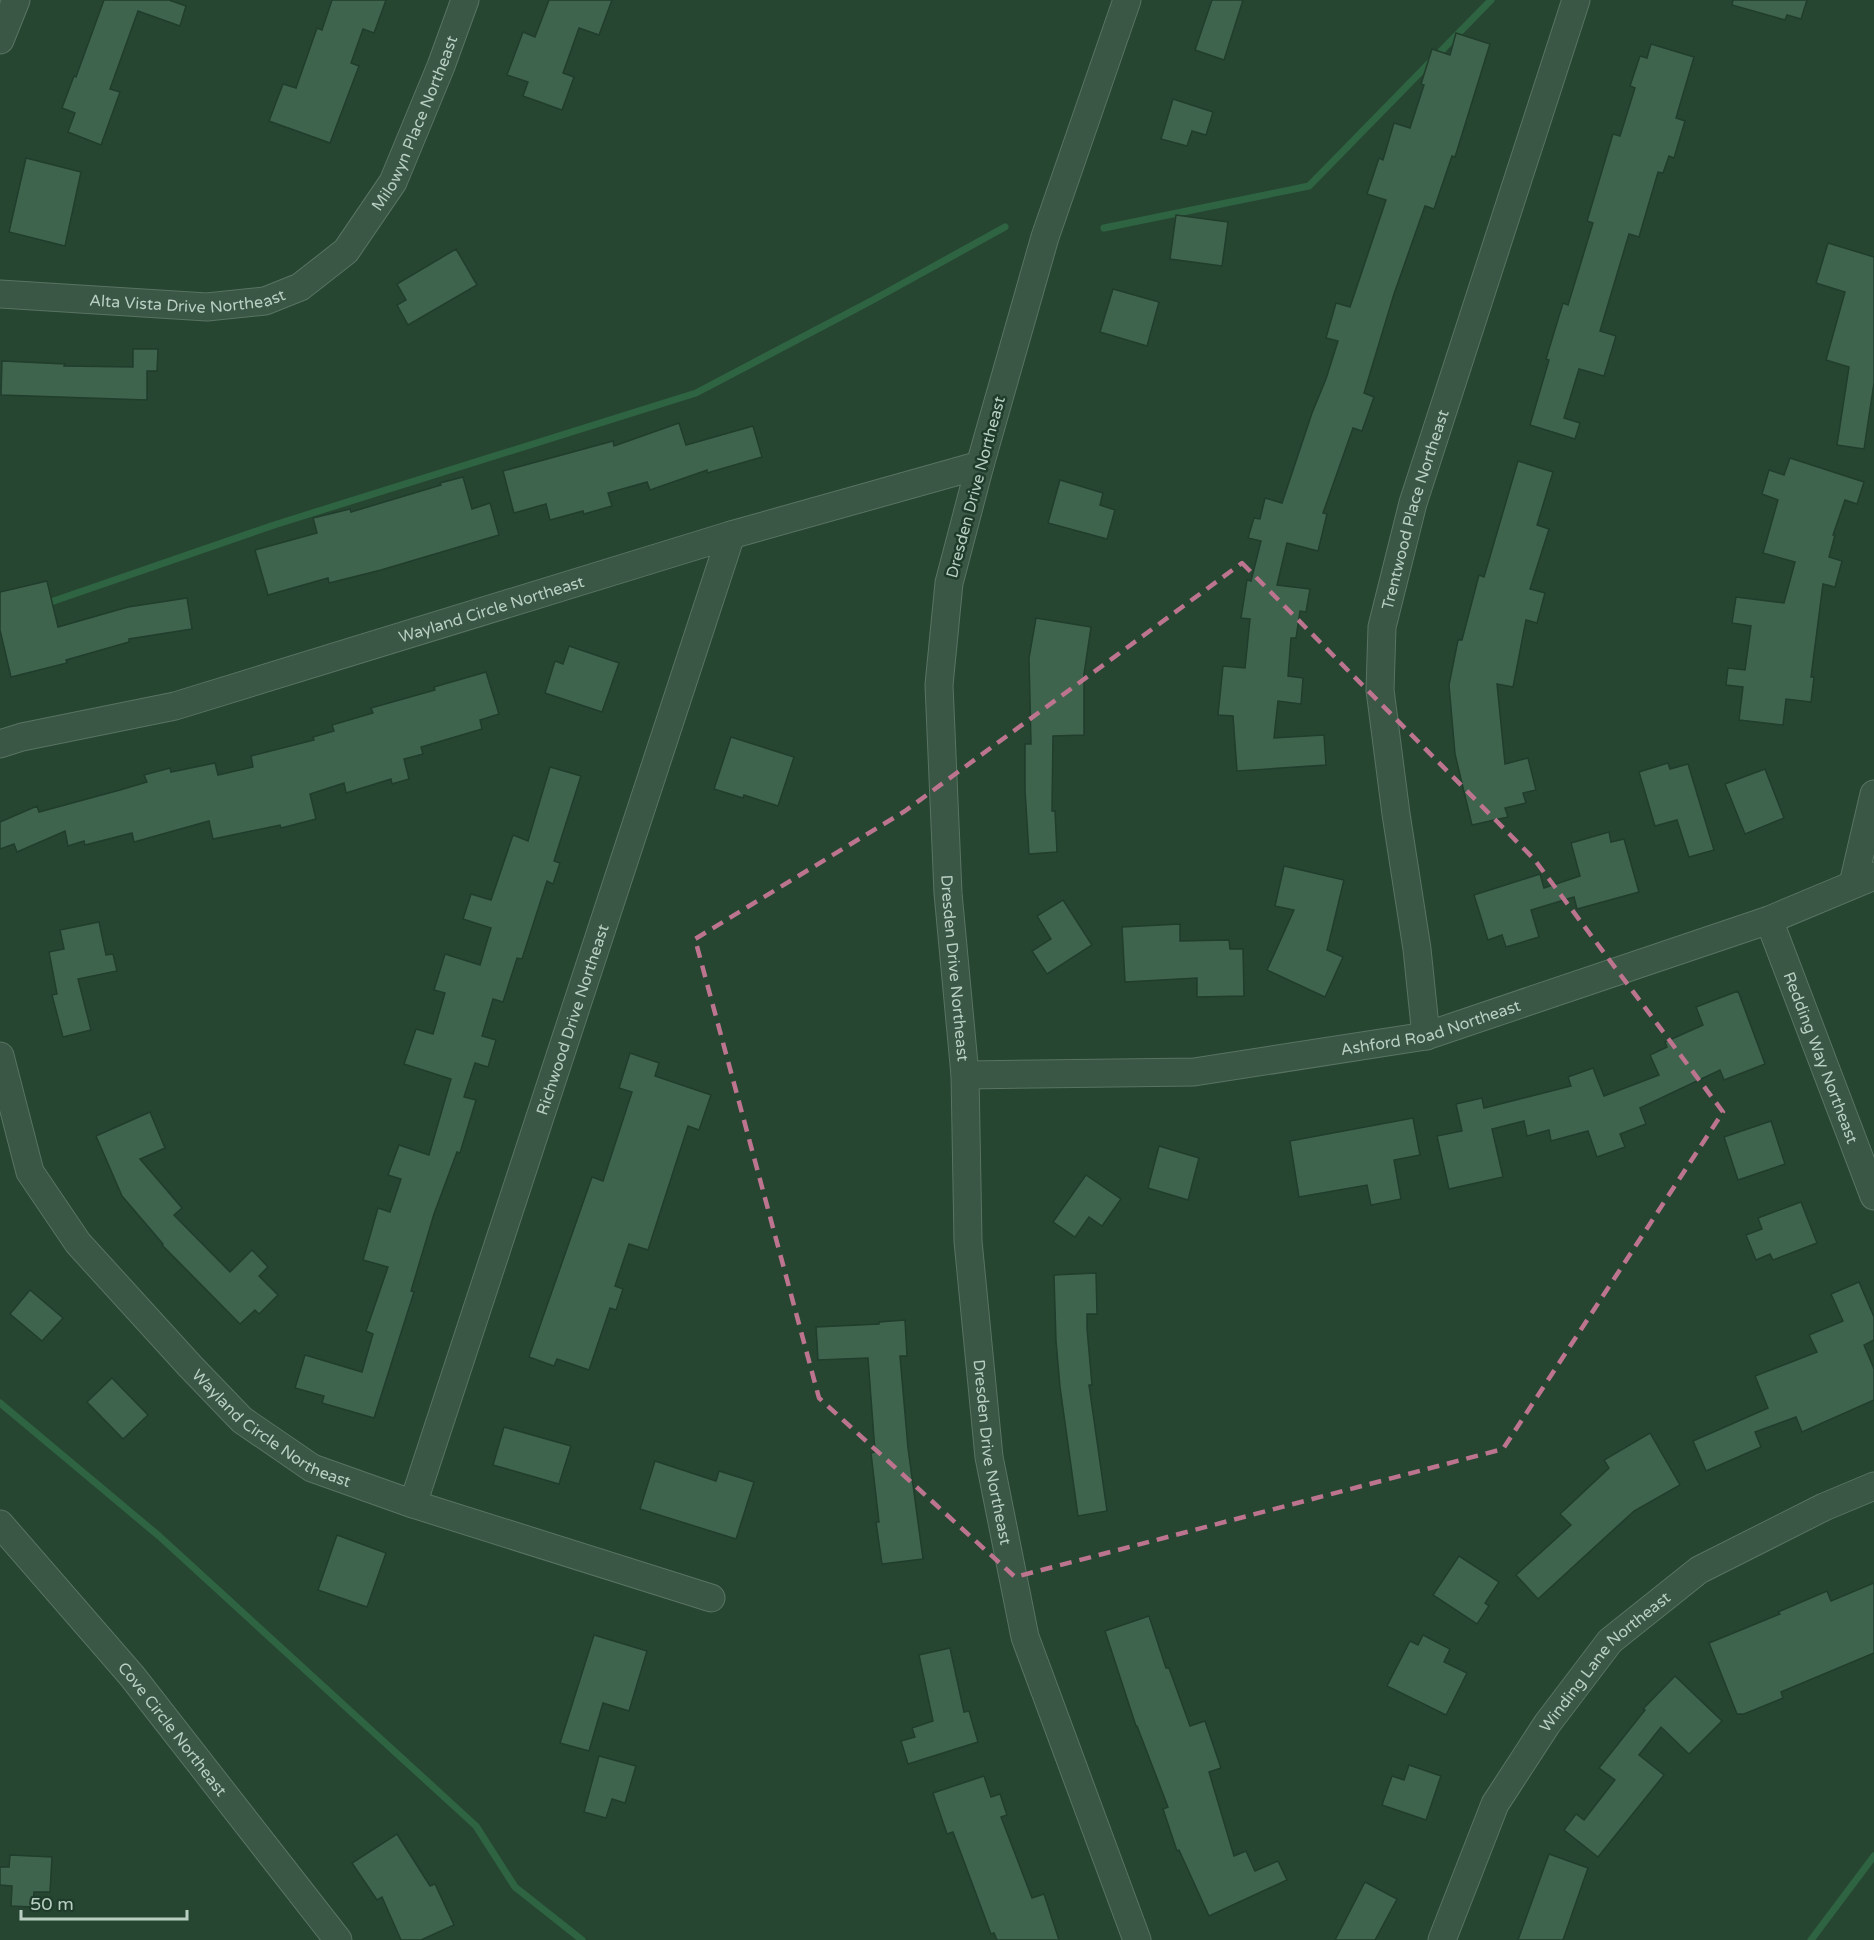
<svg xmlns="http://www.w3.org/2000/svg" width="1874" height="1940" font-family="'Varela Round',sans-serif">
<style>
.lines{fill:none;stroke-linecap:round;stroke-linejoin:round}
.stream{stroke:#2f6442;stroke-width:7}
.building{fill:#3f644d;stroke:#213d2c;stroke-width:1.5}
.minor-casing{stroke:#597363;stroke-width:29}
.minor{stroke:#3a5645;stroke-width:27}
.marked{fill:none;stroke:#bd748e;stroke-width:4.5;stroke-dasharray:12 8;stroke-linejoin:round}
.labels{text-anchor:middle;stroke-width:5;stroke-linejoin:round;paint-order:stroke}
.street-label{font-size:16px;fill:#b8cfc2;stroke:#1f3b2a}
</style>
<rect width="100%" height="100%" fill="#264632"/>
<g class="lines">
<g class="stream">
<polyline points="1104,228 1309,186 1491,0"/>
<polyline points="45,604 274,525 696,393 871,301 1005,227"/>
<polyline points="0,1403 159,1536 476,1826 515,1887 582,1940"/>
<polyline points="1811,1940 1874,1856"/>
</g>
</g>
<g class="building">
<polygon points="104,0 169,0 186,6 180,26 138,11 110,89 120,92 101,145 68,132 75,113 62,108 74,76 76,77"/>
<polygon points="332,0 386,0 374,33 363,29 351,63 359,66 330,143 269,121 283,84 296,88 317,28 322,30"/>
<polygon points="549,0 612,0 599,35 579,28 563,73 574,77 562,110 523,96 528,82 507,75 523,32 535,37"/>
<polygon points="1212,0 1243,0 1224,60 1195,50"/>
<polygon points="1733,0 1807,0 1801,19 1787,15 1785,20 1732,5"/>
<polygon points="1456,33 1490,44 1455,157 1452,156 1434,209 1425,206 1394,294 1364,393 1374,397 1362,431 1353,428 1323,513 1327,514 1318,551 1287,543 1277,585 1310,589 1306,612 1300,611 1296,638 1291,638 1288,676 1303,678 1301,704 1278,701 1274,738 1324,735 1326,765 1237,771 1233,716 1218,715 1223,666 1245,668 1250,619 1241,618 1247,580 1251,581 1261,541 1248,538 1254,518 1260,519 1265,498 1282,503 1312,413 1326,379 1338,341 1326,338 1336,303 1350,307 1386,200 1367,194 1379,158 1383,160 1394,123 1410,128 1424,85 1421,84 1432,49 1450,55"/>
<polygon points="1651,44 1694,57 1676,118 1685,121 1674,158 1669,156 1663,173 1658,172 1639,237 1629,234 1600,331 1616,336 1604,376 1579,369 1564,418 1580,423 1575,439 1530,425 1549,360 1546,359 1563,303 1568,305 1593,223 1587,221 1613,134 1620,136 1635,88 1630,86 1640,56 1647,58"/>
<polygon points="1173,99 1213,112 1206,135 1192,131 1187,146 1161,139"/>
<polygon points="26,158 81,172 65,246 9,232"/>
<polygon points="1176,215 1228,222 1222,266 1170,259"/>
<polygon points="1828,243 1874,257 1874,383 1864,449 1837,445 1849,367 1826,360 1845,292 1816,283"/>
<polygon points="456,249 477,285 408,325 397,305 406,300 397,284"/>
<polygon points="1113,289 1159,302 1147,346 1100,332"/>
<polygon points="133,349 158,349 157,371 147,371 147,400 1,395 2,361 65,364 64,366 133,367"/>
<polygon points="679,423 686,445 753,426 762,457 707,473 707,470 650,490 647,482 608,493 612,506 584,514 583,511 550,520 546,504 514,513 503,471 613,441 614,446"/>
<polygon points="1790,458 1864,482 1857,504 1845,500 1833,535 1835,535 1829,557 1842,561 1835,587 1823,584 1811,677 1814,677 1811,702 1786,699 1783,725 1739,720 1743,687 1726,685 1728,668 1745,670 1751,626 1732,623 1736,597 1784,603 1795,562 1763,553 1778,500 1762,494 1769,470 1784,475"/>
<polygon points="1518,461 1553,472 1537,525 1549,529 1530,589 1545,593 1537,623 1526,620 1513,687 1497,684 1505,764 1528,758 1536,790 1523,793 1526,803 1505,808 1508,817 1472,825 1455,754 1449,685 1458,640 1462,640 1479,575 1484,577"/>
<polygon points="463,477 472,509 490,503 499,535 381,570 329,583 328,578 268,595 255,550 317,533 313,518 350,509 351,512 441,485 440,483"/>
<polygon points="1060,480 1103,493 1100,505 1115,510 1107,539 1048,523"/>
<polygon points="47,581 58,627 128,607 187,598 192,629 129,639 129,642 66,660 67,663 11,677 0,630 0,592"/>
<polygon points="1036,618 1091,627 1084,674 1084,735 1053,736 1052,811 1055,811 1057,852 1029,854 1025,790 1025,744 1031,744 1029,658"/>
<polygon points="569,646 619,663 602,712 545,693 555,661 563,664"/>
<polygon points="486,672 499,714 480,720 482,729 421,747 423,754 404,759 409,779 392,784 391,779 346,793 344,783 310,794 316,819 281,828 280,825 213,839 209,821 134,842 132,833 85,845 84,841 68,846 65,831 17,852 14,844 0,849 0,822 37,806 39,812 120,790 147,782 144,775 170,768 171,772 215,763 218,775 253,767 251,756 314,740 313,737 334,731 332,725 373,713 371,708 435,690 434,687"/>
<polygon points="731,737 794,757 778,806 744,795 743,798 714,789"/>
<polygon points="1668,763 1670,769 1688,764 1714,850 1689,857 1677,820 1655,826 1639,772"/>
<polygon points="550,767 581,776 554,861 560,863 553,884 547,881 522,959 517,958 503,1002 493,999 482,1036 496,1040 488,1067 475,1063 464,1097 476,1100 460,1153 457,1152 434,1214 411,1291 414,1292 374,1418 322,1403 324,1396 295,1388 305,1355 362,1372 373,1334 366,1331 388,1267 363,1260 378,1208 390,1212 401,1179 388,1175 399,1145 429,1155 451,1079 404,1064 416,1029 433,1034 445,993 434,990 445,954 480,965 491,928 463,919 471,894 491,900 513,835 528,841"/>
<polygon points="1765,769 1784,818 1745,834 1725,784"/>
<polygon points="1609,832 1611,842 1624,839 1639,892 1577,909 1574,897 1531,910 1539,937 1506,947 1502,935 1488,940 1474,895 1540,874 1544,888 1580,876 1571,843"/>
<polygon points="1284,866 1344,880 1327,950 1343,957 1325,997 1267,970 1294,910 1275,906"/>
<polygon points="1063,900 1092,945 1047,974 1032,951 1051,939 1037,916"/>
<polygon points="99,922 106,955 113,954 117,971 78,979 91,1030 63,1037 52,995 57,994 49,952 64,949 60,930"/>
<polygon points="1180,924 1180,941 1229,940 1230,949 1243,949 1244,996 1197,997 1197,978 1125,982 1122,927"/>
<polygon points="1738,991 1765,1064 1724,1080 1720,1070 1640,1108 1646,1124 1620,1134 1625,1147 1597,1157 1588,1131 1551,1141 1549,1130 1527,1136 1524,1121 1492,1129 1503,1177 1449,1189 1437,1136 1462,1131 1456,1104 1482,1098 1484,1108 1571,1086 1568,1077 1593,1068 1604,1096 1659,1075 1650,1055 1667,1047 1665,1042 1703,1025 1696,1007"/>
<polygon points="630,1053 659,1063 655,1076 711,1095 699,1130 688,1126 648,1250 629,1244 615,1286 623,1289 616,1310 610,1308 589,1370 557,1359 554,1366 529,1357 592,1177 603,1181 632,1092 619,1088"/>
<polygon points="150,1112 165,1148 140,1159 182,1208 174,1215 230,1272 252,1250 268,1267 259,1276 278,1295 259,1314 255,1310 240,1324 162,1245 163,1244 122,1196 96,1136"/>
<polygon points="1413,1118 1420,1155 1394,1160 1401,1199 1371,1205 1367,1185 1299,1197 1290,1141"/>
<polygon points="1771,1121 1785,1164 1738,1180 1724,1137"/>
<polygon points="1159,1146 1199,1158 1188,1200 1148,1188"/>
<polygon points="1086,1175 1121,1199 1102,1226 1089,1217 1075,1237 1053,1222"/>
<polygon points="1801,1202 1817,1243 1773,1260 1770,1254 1756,1260 1746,1235 1762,1229 1758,1218"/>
<polygon points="1096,1273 1097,1314 1087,1314 1087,1329 1092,1385 1089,1385 1107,1511 1078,1516 1060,1387 1056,1341 1054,1275"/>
<polygon points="1859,1282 1874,1317 1874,1340 1864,1345 1874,1369 1874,1400 1802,1432 1796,1417 1755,1432 1761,1447 1706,1471 1693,1441 1768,1408 1755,1376 1817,1352 1809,1335 1843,1321 1831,1294"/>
<polygon points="30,1290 63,1318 42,1341 10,1314"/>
<polygon points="905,1320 907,1356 900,1356 908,1448 923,1559 882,1564 876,1522 879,1522 871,1453 875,1452 868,1358 818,1360 816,1327 879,1324 879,1322"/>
<polygon points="112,1378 148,1415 123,1439 87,1402"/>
<polygon points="504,1427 571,1446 559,1484 493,1465"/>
<polygon points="1650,1433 1680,1485 1634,1511 1538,1599 1516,1575 1571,1525 1560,1514 1609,1468 1604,1460"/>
<polygon points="655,1461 716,1481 719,1471 754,1482 736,1539 640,1509"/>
<polygon points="337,1535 386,1553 367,1607 318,1590"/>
<polygon points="1459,1556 1499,1582 1485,1603 1489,1606 1477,1624 1433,1595"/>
<polygon points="1874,1583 1874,1653 1781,1692 1783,1698 1744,1714 1737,1714 1709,1643 1780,1614 1778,1612 1827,1591 1831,1601"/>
<polygon points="1149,1616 1166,1668 1169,1668 1190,1726 1205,1721 1221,1768 1209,1772 1234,1856 1246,1851 1255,1871 1278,1861 1287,1880 1209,1916 1179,1850 1177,1851 1163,1809 1168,1807 1137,1726 1136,1726 1105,1631"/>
<polygon points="594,1635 647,1651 629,1711 603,1703 589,1751 560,1743"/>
<polygon points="1423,1635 1450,1649 1444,1662 1467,1673 1446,1715 1387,1686 1410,1641 1418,1645"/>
<polygon points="950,1648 964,1712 969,1711 978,1742 908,1764 901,1741 915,1737 912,1728 933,1721 919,1655"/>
<polygon points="1675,1676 1722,1721 1689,1754 1661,1727 1639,1755 1664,1775 1598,1857 1564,1830 1576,1814 1584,1820 1615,1780 1599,1768 1645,1710 1643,1709"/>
<polygon points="599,1756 636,1766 625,1803 612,1799 606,1818 584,1812"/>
<polygon points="1409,1765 1441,1776 1426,1820 1382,1805 1392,1776 1404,1780"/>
<polygon points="984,1776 991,1797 1000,1794 1007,1815 1001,1817 1032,1898 1044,1894 1059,1940 997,1940 994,1933 991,1934 953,1832 947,1834 933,1793"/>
<polygon points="397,1834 430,1886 435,1884 454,1925 421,1940 401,1940 382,1897 377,1900 352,1863"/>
<polygon points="1549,1854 1588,1868 1563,1940 1518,1940"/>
<polygon points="10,1855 52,1857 50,1892 34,1892 33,1907 11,1906 12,1886 0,1885 0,1867 9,1867"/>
<polygon points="1365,1882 1397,1899 1375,1940 1335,1940"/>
</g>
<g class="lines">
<defs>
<g id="minor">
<path id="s1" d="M1127,0L1045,237L980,465L949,583L939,685L948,893L965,1075L968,1241L989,1457L1025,1637L1137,1940"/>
<polyline points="0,40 16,0"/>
<path id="s2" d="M0,294L207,307L265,301L300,287L346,251L393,182L441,66L465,0"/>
<path id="s3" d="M0,744L22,737L175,706L731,535L980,465"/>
<polyline points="1853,884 1874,794"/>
<path id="s4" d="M1769,920L1874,1196"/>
<path id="s5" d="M1426,1036L1417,949L1396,814L1380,690L1382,627L1413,503L1576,0"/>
<path id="s6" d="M0,1056L30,1172L78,1243L190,1366L242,1420L312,1468L413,1504L711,1598"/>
<path id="s7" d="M965,1075L1194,1072L1426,1036L1769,920L1874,876"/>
<path id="s8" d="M413,1504L731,535"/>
<path id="s9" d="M0,1524L132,1676L338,1940"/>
<path id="s10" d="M1442,1940L1495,1804L1547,1724L1610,1641L1699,1570L1824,1507L1874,1486"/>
</g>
</defs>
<use href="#minor" class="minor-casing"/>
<use href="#minor" class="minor"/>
</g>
<path class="marked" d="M1242,563L1534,859L1723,1112L1503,1449L1015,1577L819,1398L695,939L905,811Z"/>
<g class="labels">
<g class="street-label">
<text dy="6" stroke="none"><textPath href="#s2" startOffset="508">Milowyn Place Northeast</textPath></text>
<text dy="6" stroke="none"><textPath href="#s2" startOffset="188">Alta Vista Drive Northeast</textPath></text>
<text transform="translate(975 487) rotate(-75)" y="6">Dresden Drive Northeast</text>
<text dy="6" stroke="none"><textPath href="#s5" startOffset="534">Trentwood Place Northeast</textPath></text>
<text dy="6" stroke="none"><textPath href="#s3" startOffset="510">Wayland Circle Northeast</textPath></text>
<text dy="6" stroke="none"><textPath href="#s1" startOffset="996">Dresden Drive Northeast</textPath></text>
<text dy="6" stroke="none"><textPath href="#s8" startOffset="510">Richwood Drive Northeast</textPath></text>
<text dy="6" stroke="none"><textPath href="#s7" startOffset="470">Ashford Road Northeast</textPath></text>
<text dy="6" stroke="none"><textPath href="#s4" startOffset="147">Redding Way Northeast</textPath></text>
<text dy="6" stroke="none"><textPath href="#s6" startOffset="476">Wayland Circle Northeast</textPath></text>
<text dy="6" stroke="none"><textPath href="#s1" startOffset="1482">Dresden Drive Northeast</textPath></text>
<text dy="6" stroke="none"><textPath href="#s10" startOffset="327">Winding Lane Northeast</textPath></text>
<text dy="6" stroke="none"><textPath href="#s9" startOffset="268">Cove Circle Northeast</textPath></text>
</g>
</g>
<path d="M21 1910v9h166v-9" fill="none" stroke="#b8cfc2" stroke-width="3"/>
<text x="30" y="1910" font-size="18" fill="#b8cfc2" stroke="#1f3b2a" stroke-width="4.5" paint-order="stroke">50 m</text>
</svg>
